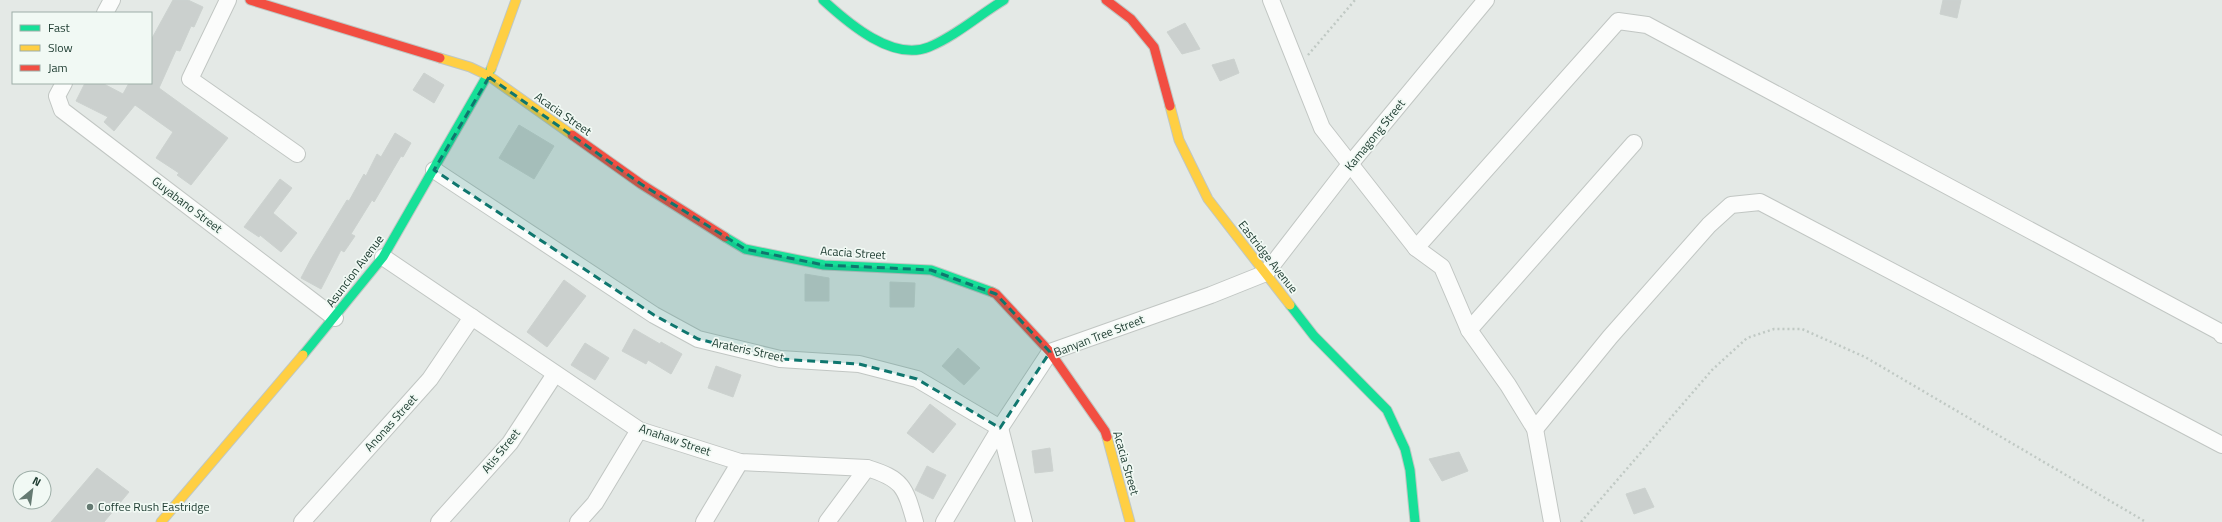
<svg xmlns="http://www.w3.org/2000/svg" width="2222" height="522" font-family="'Titillium Web',sans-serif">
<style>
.building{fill:#cbd0ce;stroke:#ccd2cf}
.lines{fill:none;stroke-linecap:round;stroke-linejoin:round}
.street-casing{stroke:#c1c6c3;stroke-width:18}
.fast-casing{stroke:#bfc7c3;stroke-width:11}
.slow-casing{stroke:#bfc7c3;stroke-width:11}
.jam-casing{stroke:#bfc7c3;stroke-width:11}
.path{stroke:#c0c9c4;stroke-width:2.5;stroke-dasharray:2 3;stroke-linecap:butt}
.street{stroke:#fbfcfb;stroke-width:16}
.fast{stroke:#16e098;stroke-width:9}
.slow{stroke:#ffcf43;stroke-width:9}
.jam{stroke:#f24e42;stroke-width:9}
.marked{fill:#0f766e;fill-opacity:0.2;stroke:#0f766e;stroke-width:3;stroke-dasharray:8 5;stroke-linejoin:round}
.poi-dot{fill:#657a72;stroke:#f1f9f4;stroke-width:1.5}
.labels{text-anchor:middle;stroke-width:3.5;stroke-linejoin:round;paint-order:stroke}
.street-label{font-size:12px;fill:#203e33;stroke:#f1f9f4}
.poi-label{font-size:12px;fill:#203e33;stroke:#f1f9f4;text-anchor:start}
</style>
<rect width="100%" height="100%" fill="#e4e9e6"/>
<g class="building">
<polygon points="173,0 188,0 203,7 194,27 191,26 180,51 176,50 159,88 228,138 191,185 177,175 179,173 156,158 173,132 135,105 114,131 104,122 108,117 76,101 85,83 102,83 123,94 129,83 151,83 151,40"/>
<polygon points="1943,0 1961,0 1957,18 1940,14"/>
<polygon points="1185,23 1200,49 1182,54 1167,32"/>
<polygon points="1234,59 1239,73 1220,81 1212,65"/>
<polygon points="424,73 444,85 434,103 413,90"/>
<polygon points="519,125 554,146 534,179 499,158"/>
<polygon points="395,133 411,143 403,157 401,156 374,202 372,200 351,234 355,236 344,252 341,250 321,289 301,278 311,259 347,200 349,201 364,174 366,176 377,154 381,157"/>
<polygon points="280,179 292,188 273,213 297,233 281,252 260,235 259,237 244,227"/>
<polygon points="805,274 829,278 829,301 805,301"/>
<polygon points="564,280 586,296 547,347 527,332"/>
<polygon points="890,282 915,283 914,307 890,307"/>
<polygon points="634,329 660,344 661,342 682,354 671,374 648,360 646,364 622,351"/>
<polygon points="585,343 609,358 595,380 571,365"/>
<polygon points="958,348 980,368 964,385 942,366"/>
<polygon points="716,366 741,375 733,397 708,388"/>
<polygon points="930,404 956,424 933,453 907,433"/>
<polygon points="1050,448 1053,471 1035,473 1032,451"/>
<polygon points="1459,452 1468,471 1442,481 1429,459"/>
<polygon points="927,466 946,475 933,499 915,490"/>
<polygon points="97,468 129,492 104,522 51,522"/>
<polygon points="1645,488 1654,507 1634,514 1626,494"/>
</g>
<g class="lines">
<defs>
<g id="street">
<polyline points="228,0 190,79 297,154"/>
<polyline points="1271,0 1322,128 1416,248 1442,267 1469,330 1508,385 1535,429 1552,522"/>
<polyline points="105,13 112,0"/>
<polyline points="64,83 57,96 62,110 335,318"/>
<polyline points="434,170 654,315 698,339 780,359 859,364 917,379 1000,428 1024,522"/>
<polyline points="1416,248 1618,21 1647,25 2220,332 2222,335"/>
<path d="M383,257L639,430L740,462L867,468C903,479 905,487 915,522"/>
<polyline points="1469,330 1634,143"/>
<polyline points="1535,429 1610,337 1709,225 1731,205 1760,202 2222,445"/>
<polyline points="302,522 430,379 472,317"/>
<polyline points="439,522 510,443 555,374"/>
<polyline points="578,522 595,503 639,430"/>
<polyline points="704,522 740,462"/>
<polyline points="827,522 867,468"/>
<polyline points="944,522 1000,428 1050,352 1211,295 1266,273 1351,163 1486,0"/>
</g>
<g id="fast">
<path d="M823,0C848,23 893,62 929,47C956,36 979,15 1004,0"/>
<polyline points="725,237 745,249 824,265 931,270 992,292"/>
<polyline points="1290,305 1314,336 1387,410 1405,449 1410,470 1415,522"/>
<polyline points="303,355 383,257 491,69"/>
</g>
<g id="slow">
<polyline points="440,58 470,67 489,76 572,135"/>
<polyline points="491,69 516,0"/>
<polyline points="1170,106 1179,140 1208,199 1290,305"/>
<polyline points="1107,437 1130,522"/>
<polyline points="161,522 303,355"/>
</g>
<g id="jam">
<polyline points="250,0 440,58"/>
<polyline points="1106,0 1131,19 1154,47 1170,106"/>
<polyline points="572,135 641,184 725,237"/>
<polyline points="992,292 996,294 1050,352 1105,431 1107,437"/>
</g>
</defs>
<use href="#street" class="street-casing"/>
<use href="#fast" class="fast-casing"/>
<use href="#slow" class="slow-casing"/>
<use href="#jam" class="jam-casing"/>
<g class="path">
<polyline points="1308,55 1355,0"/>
<polyline points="1581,522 1712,370 1747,338 1774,329 1802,329 1865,357 2146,522"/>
</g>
<use href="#street" class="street"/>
<use href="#fast" class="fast"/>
<use href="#slow" class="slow"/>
<use href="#jam" class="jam"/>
</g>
<path class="marked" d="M489,77L641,184L745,249L824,265L931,270L996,294L1050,352L1000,428L917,379L859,364L780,359L698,339L654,315L434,170Z"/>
<circle class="poi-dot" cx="90" cy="507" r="4"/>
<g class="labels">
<g class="street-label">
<text transform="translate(563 114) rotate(35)" y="4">Acacia Street</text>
<text transform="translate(1375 135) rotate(-51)" y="4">Kamagong Street</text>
<text transform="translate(187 205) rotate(37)" y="4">Guyabano Street</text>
<text transform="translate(853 253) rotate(4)" y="4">Acacia Street</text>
<text transform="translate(1268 257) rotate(52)" y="4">Eastridge Avenue</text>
<text transform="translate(355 271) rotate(-53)" y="4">Asuncion Avenue</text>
<text transform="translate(1099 336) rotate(-21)" y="4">Banyan Tree Street</text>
<text transform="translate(748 350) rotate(12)" y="4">Arateris Street</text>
<text transform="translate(391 423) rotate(-48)" y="4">Anonas Street</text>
<text transform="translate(675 440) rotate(19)" y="4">Anahaw Street</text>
<text transform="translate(501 451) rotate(-51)" y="4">Atis Street</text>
<text transform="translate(1126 463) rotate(74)" y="4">Acacia Street</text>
</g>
<g class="poi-label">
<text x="98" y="511">Coffee Rush Eastridge</text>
</g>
</g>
<rect x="12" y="12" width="140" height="72" fill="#f1f9f4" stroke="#9daea7"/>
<rect x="20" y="25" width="20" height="6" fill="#16e098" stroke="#9daea7"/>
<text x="48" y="32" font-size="12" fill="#203e33">Fast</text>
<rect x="20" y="45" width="20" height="6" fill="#ffcf43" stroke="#9daea7"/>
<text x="48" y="52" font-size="12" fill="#203e33">Slow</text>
<rect x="20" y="65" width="20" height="6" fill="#f24e42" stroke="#9daea7"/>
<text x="48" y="72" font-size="12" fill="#203e33">Jam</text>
<g transform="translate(32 490) rotate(29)"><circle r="19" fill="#f1f9f4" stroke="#9daea7"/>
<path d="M0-3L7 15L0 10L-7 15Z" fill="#657a72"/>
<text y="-6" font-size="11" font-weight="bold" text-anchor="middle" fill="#203e33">N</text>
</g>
</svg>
